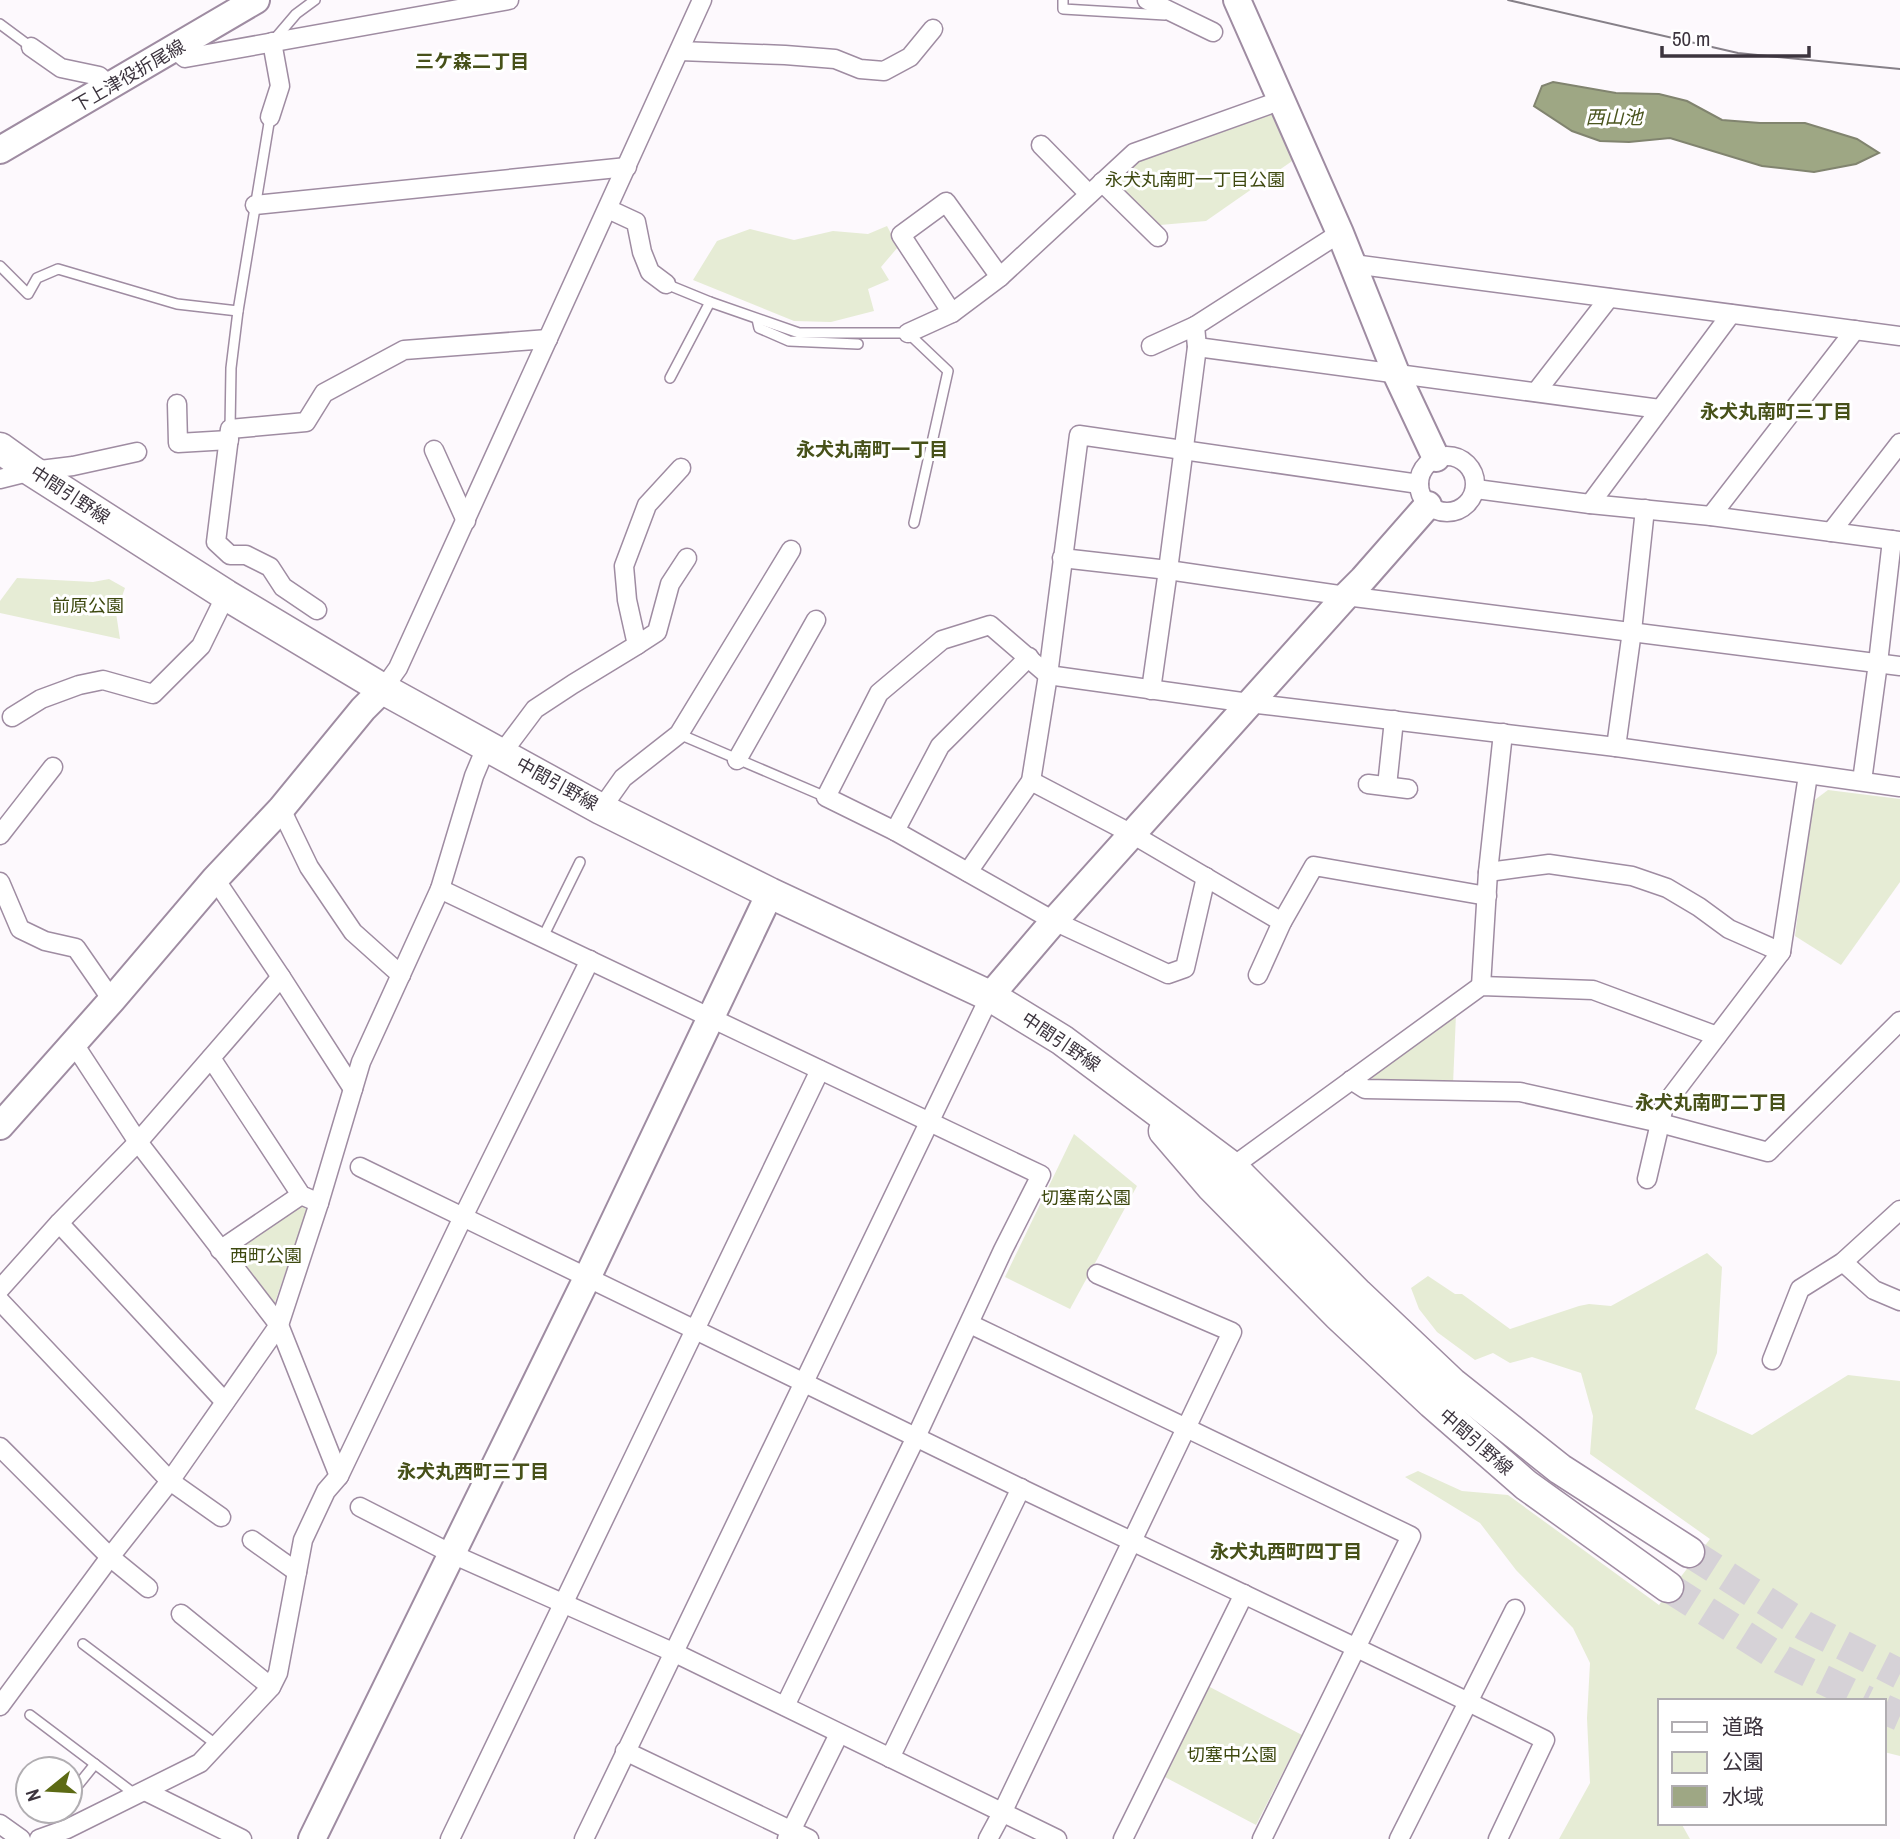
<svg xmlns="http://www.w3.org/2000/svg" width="1900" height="1839" font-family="'Archivo Narrow','Noto Sans JP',sans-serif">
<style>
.green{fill:#e6ecd5}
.water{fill:#9ea784;stroke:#81846f;stroke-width:2}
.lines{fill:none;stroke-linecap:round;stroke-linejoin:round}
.primary-tunnel{stroke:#d6d2d7;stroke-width:30;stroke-dasharray:30 15;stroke-linecap:butt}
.lane-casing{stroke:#9f8ca2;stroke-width:12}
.street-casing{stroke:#9f8ca2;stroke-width:21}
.secondary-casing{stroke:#9f8ca2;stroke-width:30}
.primary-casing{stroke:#9f8ca2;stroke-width:33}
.lane{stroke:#fff;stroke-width:9}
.street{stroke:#fff;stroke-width:18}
.secondary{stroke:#fff;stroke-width:26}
.primary{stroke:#fff;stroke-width:30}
.tram{stroke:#868088;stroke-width:2}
.labels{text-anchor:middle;stroke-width:6;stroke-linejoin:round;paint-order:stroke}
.street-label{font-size:18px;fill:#3c343e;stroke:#fff}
.park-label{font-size:18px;fill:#3e4910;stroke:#fff}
.neighbourhood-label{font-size:19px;font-weight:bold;fill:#475119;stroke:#fff}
.water-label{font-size:19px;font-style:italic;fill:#4a551e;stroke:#fff}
</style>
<rect width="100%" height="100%" fill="#fdf9fd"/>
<g class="green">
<polygon points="1276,111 1295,159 1206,221 1160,225 1115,183 1140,159"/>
<polygon points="887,226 898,247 881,267 889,280 868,289 874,311 831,322 794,321 693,280 717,241 750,229 794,240 833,231 868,234"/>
<polygon points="17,578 93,582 109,579 125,588 116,613 120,639 0,613 0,601"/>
<polygon points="1828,790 1900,799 1900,882 1841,965 1795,936 1812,802"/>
<polygon points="1456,1014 1453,1085 1381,1084 1368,1076"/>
<polygon points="1074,1134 1137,1186 1070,1309 1005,1277"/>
<polygon points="301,1202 307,1211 274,1305 233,1250"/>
<polygon points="1707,1253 1722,1267 1717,1353 1695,1409 1752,1435 1848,1375 1900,1381 1900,1756 1884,1752 1884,1701 1660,1701 1660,1823 1681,1823 1690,1839 1559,1839 1590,1783 1587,1718 1590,1663 1573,1628 1516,1570 1480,1523 1405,1477 1418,1471 1462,1491 1508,1495 1659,1605 1710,1539 1590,1454 1593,1416 1581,1373 1532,1357 1510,1363 1493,1353 1475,1360 1437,1332 1419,1309 1411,1288 1428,1276 1455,1294 1462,1294 1510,1329 1579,1306 1589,1304 1611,1306"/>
<polygon points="1206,1685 1302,1735 1256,1825 1161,1775"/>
</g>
<polygon class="water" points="1553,82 1616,93 1659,94 1687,101 1722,120 1760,123 1805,123 1857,139 1879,153 1856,164 1814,172 1762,166 1670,138 1629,142 1600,141 1572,131 1534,106 1542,86"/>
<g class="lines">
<g class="primary-tunnel">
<polyline points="1689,1552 1805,1626 1900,1674"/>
<polyline points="1668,1587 1783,1660 1867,1701"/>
<polyline points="1884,1709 1900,1716"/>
</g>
<defs>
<g id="lane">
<polyline points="1063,0 1063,9 1165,15"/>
<polyline points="0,24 31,47"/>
<polyline points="273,41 296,14 315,0"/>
<polyline points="0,266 28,294 37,278 58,269 177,304 238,311"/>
<polyline points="666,284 710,302 799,333 908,333 948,371 914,523"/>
<polyline points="757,319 759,328 789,341 858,344"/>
<polyline points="670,378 710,302"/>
<polyline points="230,429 231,368 238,311 270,117"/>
<polyline points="679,734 826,797"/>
<polyline points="543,937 580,862"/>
<polyline points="83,1644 217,1745"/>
<polyline points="30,1715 136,1795"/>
<polyline points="70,1791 74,1790 95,1764"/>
</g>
<g id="street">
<polyline points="1147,0 1213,32"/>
<polyline points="31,47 61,68 99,76 110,86"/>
<polyline points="175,49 185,58 509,0"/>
<polyline points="680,51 785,55 835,59 860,69 884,71 910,57 933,29"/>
<polyline points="270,117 280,86 272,42"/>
<polyline points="1041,145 1089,194"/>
<polyline points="1102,182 1158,237"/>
<polyline points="255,205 627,167"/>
<polyline points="608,209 636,222 642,252 650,272 666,284"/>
<polyline points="1353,264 1900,336"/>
<polyline points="952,313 901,235 946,202 1000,277"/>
<polyline points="908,333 952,313 1000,277 1134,153 1282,100"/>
<polyline points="1151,346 1195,326"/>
<polyline points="1197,347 1660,409"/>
<polyline points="1536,392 1609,298"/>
<polyline points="177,404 178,443 229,440"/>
<polyline points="434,450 466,521"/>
<circle cx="1447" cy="484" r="28"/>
<polyline points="0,479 32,471 73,466 137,452"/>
<polyline points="1476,489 1590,504 1711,516 1900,541"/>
<polyline points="1590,504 1731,314"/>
<polyline points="1711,516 1855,330"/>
<polyline points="1831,532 1900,443"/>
<polyline points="1062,558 1168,570 1346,596 1900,666"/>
<polyline points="317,610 283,587 270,567 246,555 230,555 216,542 230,429 306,422 324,393 404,350 548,339"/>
<polyline points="637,645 657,632 670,584 687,558"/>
<polyline points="383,689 398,668 702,0"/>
<polyline points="1151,690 1168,570 1197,347 1195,326 1340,233"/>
<polyline points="12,717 41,699 79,685 103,680 153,694 201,646 226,595"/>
<polyline points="1616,747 1632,631 1645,509"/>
<polyline points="502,753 535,709 573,684 637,645 627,600 624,566 647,505 681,468"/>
<polyline points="737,760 816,620"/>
<polyline points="1031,781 1132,834 1282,922"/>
<polyline points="1862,781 1878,663 1892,540"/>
<polyline points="1368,784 1408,789"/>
<polyline points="1387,786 1394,720"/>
<polyline points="281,809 309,867 353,932 401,975"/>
<polyline points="601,809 623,778 679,734 791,550"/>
<polyline points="895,831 940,746 1029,657"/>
<polyline points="0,835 53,767"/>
<polyline points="968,872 1031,781 1048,675 1079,435 1419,484"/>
<polyline points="1488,872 1549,864 1632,876 1667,888 1699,907 1729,929 1781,952"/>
<polyline points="1206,877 1185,968 1168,974 1054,921 895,831 826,797 879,693 942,640 990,625 1048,675 1249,703 1616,747 1900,787"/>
<polyline points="215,879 281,977 353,1089"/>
<polyline points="0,882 20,929 45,941 76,948 112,1000"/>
<polyline points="440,889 1041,1175 1003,1250 916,1437 785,1706"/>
<polyline points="1258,975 1282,922 1314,866 1487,896"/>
<polyline points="1481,986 1488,872 1503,733"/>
<polyline points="74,1044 138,1142 279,1325 339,1476"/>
<polyline points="211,1058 301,1195 319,1203"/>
<polyline points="1351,1080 1365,1089 1520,1092 1660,1123 1768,1152 1900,1021"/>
<path d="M360,1167C580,1273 800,1381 1020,1488C1195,1572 1372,1653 1545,1740L1498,1839"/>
<polyline points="1232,1167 1481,986 1593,990 1717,1036"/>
<polyline points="1647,1179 1664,1106 1781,952 1808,775"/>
<polyline points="59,1223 225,1402"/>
<polyline points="220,1250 301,1195"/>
<polyline points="1843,1262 1874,1290 1900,1301"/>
<polyline points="0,1289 59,1223 138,1142 281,977"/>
<polyline points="0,1301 170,1481 221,1517"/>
<polyline points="970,1324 1411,1536 1262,1839"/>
<polyline points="1772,1360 1800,1289 1843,1262 1900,1210"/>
<polyline points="0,1447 110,1557 148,1588"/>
<polyline points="360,1507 452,1554 675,1653 1057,1839"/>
<polyline points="252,1540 297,1572"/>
<polyline points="181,1614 271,1687"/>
<polyline points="0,1706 110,1557 170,1481 279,1325 319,1203 361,1062 440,889 474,776 487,745"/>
<polyline points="625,1751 809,1839"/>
<polyline points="890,1758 1021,1488"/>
<polyline points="145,1791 242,1839"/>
<polyline points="0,1824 21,1839"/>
<polyline points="39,1839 67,1829 200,1763 271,1687 278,1673 303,1540 326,1491 339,1476 463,1217 590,960"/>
<path d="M450,1839C572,1582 698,1327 820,1070"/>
<polyline points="584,1839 990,996"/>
<polyline points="787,1839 839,1734"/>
<polyline points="988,1839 1002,1813 1232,1332 1097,1274"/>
<polyline points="1123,1839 1244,1594"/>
<polyline points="1399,1839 1515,1609"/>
</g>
<g id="secondary">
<polyline points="1237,0 1340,233 1396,373 1436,458"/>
<polyline points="0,150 256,0"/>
<polyline points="990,996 1054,921 1346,596 1363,579 1428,505"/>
<polyline points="0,1126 112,1000 215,879 281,809 363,709 383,689"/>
<polyline points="312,1839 588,1276 770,893"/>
</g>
<g id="primary">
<polyline points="0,448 32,471 226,595 383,689 601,809 770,893 990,996 1062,1040 1232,1167 1358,1294 1452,1383 1560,1469 1689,1552"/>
<polyline points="1164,1131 1212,1187 1338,1315 1432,1403 1526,1485 1668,1587"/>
</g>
</defs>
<use href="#lane" class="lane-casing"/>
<use href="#street" class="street-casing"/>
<use href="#secondary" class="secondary-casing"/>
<use href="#primary" class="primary-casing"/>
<use href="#lane" class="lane"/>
<use href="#street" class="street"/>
<use href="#secondary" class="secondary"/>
<use href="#primary" class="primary"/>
<polyline class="tram" points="1508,0 1738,53 1900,69"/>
</g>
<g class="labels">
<g class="street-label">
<text transform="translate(129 76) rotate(-30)" y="6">下上津役折尾線</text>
<text transform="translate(70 495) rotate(33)" y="6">中間引野線</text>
<text transform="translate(557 784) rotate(29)" y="6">中間引野線</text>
<text transform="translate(1061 1042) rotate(34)" y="6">中間引野線</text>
<text transform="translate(1476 1442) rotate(41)" y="6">中間引野線</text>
</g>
<g class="park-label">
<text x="1195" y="186">永犬丸南町一丁目公園</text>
<text x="88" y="612">前原公園</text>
<text x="1086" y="1204">切塞南公園</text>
<text x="266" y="1262">西町公園</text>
<text x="1232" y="1761">切塞中公園</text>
</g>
<g class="neighbourhood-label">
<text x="472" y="68">三ケ森二丁目</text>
<text x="1776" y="418">永犬丸南町三丁目</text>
<text x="872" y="456">永犬丸南町一丁目</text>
<text x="1711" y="1109">永犬丸南町二丁目</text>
<text x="473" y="1478">永犬丸西町三丁目</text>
<text x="1286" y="1558">永犬丸西町四丁目</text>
</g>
<g class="water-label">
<text x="1614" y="124">西山池</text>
</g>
</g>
<rect x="1658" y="1699" width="228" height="126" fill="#ffffff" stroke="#b1aeb2" stroke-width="2"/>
<rect x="1672" y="1722" width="35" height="10" fill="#ffffff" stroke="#b1aeb2" stroke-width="2"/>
<text x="1722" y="1734" font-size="21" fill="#3c343e">道路</text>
<rect x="1672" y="1752" width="35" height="21" fill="#e6ecd5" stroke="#b1aeb2" stroke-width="2"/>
<text x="1722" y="1769" font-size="21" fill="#3c343e">公園</text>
<rect x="1672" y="1786" width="35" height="21" fill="#9ea784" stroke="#b1aeb2" stroke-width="2"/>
<text x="1722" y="1804" font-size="21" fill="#3c343e">水域</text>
<g transform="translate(49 1790) rotate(252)"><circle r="33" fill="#ffffff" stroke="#b1aeb2" stroke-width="2"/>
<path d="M0-5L12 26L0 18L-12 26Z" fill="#5c6a14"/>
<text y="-10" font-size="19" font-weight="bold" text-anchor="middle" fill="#3c343e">N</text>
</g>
<path d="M1662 46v10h147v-10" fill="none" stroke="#3c343e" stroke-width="3.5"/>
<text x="1672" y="46" font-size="21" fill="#3c343e" stroke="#ffffff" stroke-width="5" paint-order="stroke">50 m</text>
</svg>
